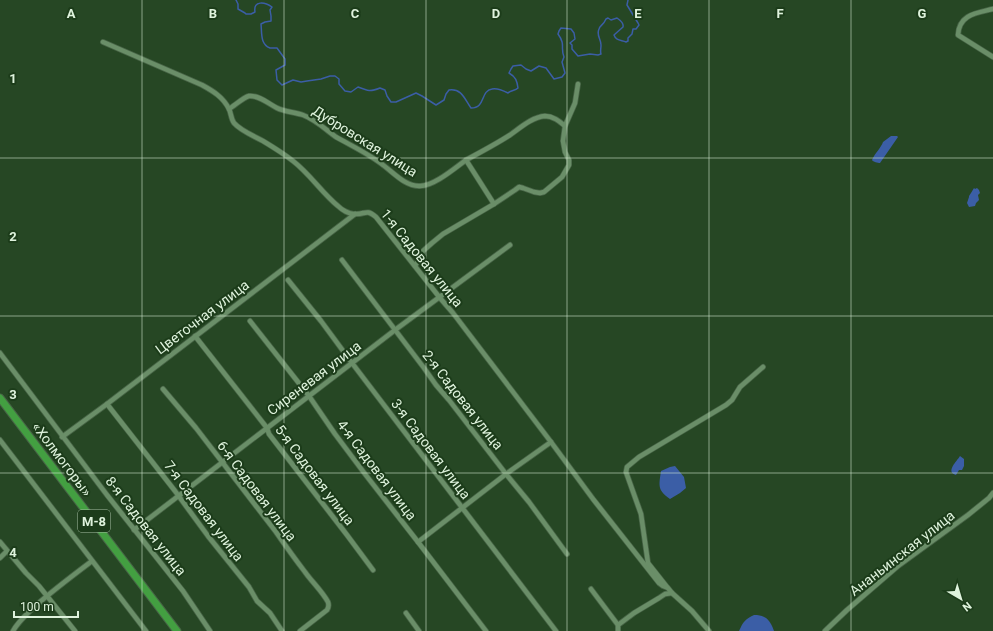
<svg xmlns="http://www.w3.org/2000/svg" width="993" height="631" font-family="Roboto,sans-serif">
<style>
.water{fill:#3b5ea6}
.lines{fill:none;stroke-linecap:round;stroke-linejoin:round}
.stream{stroke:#3b5ea6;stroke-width:1.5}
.minor-casing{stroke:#476446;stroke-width:6}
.trunk-casing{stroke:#476446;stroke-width:9}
.minor{stroke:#6a8e68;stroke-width:4.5}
.trunk{stroke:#439f41;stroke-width:7}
.grid{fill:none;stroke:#dff3dd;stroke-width:1;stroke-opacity:0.55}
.labels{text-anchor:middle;stroke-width:4;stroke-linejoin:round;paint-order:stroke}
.shield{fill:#1c3c1a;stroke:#a4bca2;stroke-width:1}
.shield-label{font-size:13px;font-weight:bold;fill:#dff3dd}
.street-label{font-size:14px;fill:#dff3dd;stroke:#1c3c1a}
.grid-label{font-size:13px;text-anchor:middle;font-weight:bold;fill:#dff3dd;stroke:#1c3c1a;stroke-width:4;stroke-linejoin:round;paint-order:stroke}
</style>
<rect width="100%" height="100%" fill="#264724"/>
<g class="water">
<path d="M891,136H897L898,137L880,163C878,163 873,162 872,160C875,153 881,148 883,142Z"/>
<polygon points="974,188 975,189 977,188 979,190 980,193 978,195 979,200 976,203 975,206 969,207 967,203 969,197 969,196 971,193"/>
<path d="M960,456L964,459V466L962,470H959L956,475C945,472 957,461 960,456Z"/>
<path d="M675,466L684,477L686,488L680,493L670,499C657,490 659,485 661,471L670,467Z"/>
<path d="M754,615C766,615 770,620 774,631H739C743,622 745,619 754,615Z"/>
</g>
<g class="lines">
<path class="stream" d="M236,0L238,4V9L245,13L246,14H251L255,12C253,0 265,2 272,7L270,10L271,16V21L265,22L261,24C262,33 260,44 270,48C272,48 275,48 277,48L285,59V65L276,70L277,80L282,85L293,80L301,82L307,81L321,79L330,76H335L339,79V84L345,91L351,92L358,87C368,91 370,92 380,88L385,90L387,96L391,102H396L416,93L422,96L436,105L444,100L446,94L449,90C462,88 465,100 471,108C486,108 480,91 492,89C496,88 504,91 508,93C511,90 515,91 518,88C517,81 516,77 509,73L511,69L513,66L521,65L526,69L531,71L539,66L546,68L554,79L562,77L565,73L562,62L564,57C560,47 566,45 558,34L559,31L561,28L571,29L574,33L575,39L570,43L572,45V49L578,56L590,54L598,55L601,54C600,51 601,49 601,45C601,39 596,35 599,29C600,25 603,26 606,19L608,18L611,20L617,18C620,20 624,23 623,27L614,35C616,41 621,40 626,42L628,41V38L632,34L633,29H636L639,25L638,23L627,5L628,0"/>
<defs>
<g id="minor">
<path d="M993,9C977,13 959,14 958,35L993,57"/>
<path d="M103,42L202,85C213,91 223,97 229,109C231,113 231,119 234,123C241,131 254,136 263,141C273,147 284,154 293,161C310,174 322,193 338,206C342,210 349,214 354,214C366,215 365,208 376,217L440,298L453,313L551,442L593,499L659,583L663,586L668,588L672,593L692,611L709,631"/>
<path d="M229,109C234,106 244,97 249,96C259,95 269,104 277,108C285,112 295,112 303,115C316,120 325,129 336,137C352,146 369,154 383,165C394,173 405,186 419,186C433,187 455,168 466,160"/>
<path d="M494,204L466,160C481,152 496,144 510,135C520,128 532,117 545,116C553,116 559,121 565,126"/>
<polyline points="342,260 424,368 436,385 449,400 506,474 529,502 567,554"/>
<polyline points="415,266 423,251 432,243 443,234 494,204 515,190 519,187 523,188 534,192 540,193 544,192 562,177 569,165 569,160 565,152 563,141 565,126 575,103 578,84"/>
<polyline points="288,280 321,321 352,363 556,631"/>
<polyline points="250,321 309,396 335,434 365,474 418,542 486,631"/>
<polyline points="195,336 267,428 269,434 347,535 373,570"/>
<polyline points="0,353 107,495 183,591 210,631"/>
<path d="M163,389L196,428L276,532C285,545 295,559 305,572C312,582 322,591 328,602C329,605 329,607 327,610L300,631"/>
<polyline points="107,404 175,491 208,536 249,587 257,601 270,613 282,631"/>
<polyline points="62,437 107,404 355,214"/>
<polyline points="0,440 146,631"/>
<polyline points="134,530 395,330 510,245"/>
<polyline points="0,542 26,573 39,586 75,631"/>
<polyline points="418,542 506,474 551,442"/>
<polyline points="0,558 7,551"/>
<polyline points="667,587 648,563 641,514 626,472 627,467 639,457 726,405 732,400 740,387 763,367"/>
<polyline points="591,589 618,625"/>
<polyline points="406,613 419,631"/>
<path d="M13,631C18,622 26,615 33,608C52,591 72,576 92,561"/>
<polyline points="618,631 618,625 634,613 659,598 665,594 672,593"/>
<polyline points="825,631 847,610 898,566 968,515 989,498 993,493"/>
</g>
<polyline id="trunk" points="0,398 177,631"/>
</defs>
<use href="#minor" class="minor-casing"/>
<use href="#trunk" class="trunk-casing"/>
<use href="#minor" class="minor"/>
<use href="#trunk" class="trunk"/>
</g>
<path class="grid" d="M142,0V631M284,0V631M426,0V631M567,0V631M709,0V631M851,0V631M0,158H993M0,316H993M0,473H993"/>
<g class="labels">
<rect class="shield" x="78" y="510" width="32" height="22" rx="3"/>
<g class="shield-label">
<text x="94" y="526">М-8</text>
</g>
<g class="street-label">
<text transform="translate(365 141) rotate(32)" y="5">Дубровская улица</text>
<text transform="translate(422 258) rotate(51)" y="5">1-я Садовая улица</text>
<text transform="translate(202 317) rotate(-37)" y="5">Цветочная улица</text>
<text transform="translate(314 378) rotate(-37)" y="5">Сиреневая улица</text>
<text transform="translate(463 400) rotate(52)" y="5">2-я Садовая улица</text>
<text transform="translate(431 449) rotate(53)" y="5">3-я Садовая улица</text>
<text transform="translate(62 459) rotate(53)" y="5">«Холмогоры»</text>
<text transform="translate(377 470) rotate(53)" y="5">4-я Садовая улица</text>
<text transform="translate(315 475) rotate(53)" y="5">5-я Садовая улица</text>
<text transform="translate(257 491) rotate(53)" y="5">6-я Садовая улица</text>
<text transform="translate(204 511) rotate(53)" y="5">7-я Садовая улица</text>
<text transform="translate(146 526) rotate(52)" y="5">8-я Садовая улица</text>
<text transform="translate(902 553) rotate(-38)" y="5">Ананьинская улица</text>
</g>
</g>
<g class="grid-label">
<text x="71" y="18">A</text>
<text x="213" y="18">B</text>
<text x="355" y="18">C</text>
<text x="496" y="18">D</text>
<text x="638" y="18">E</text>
<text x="780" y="18">F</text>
<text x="922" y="18">G</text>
<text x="13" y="83">1</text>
<text x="13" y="241">2</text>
<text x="13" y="399">3</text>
<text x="13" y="557">4</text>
</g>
<g transform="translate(961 599) rotate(142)" stroke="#1c3c1a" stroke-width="3" paint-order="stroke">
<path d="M0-3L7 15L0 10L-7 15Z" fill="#dff3dd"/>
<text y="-6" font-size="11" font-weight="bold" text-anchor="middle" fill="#dff3dd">N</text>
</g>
<path d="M14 611v6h64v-6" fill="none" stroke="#dff3dd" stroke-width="2"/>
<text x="20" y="611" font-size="12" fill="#dff3dd" stroke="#1c3c1a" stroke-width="3" paint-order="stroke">100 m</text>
</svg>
